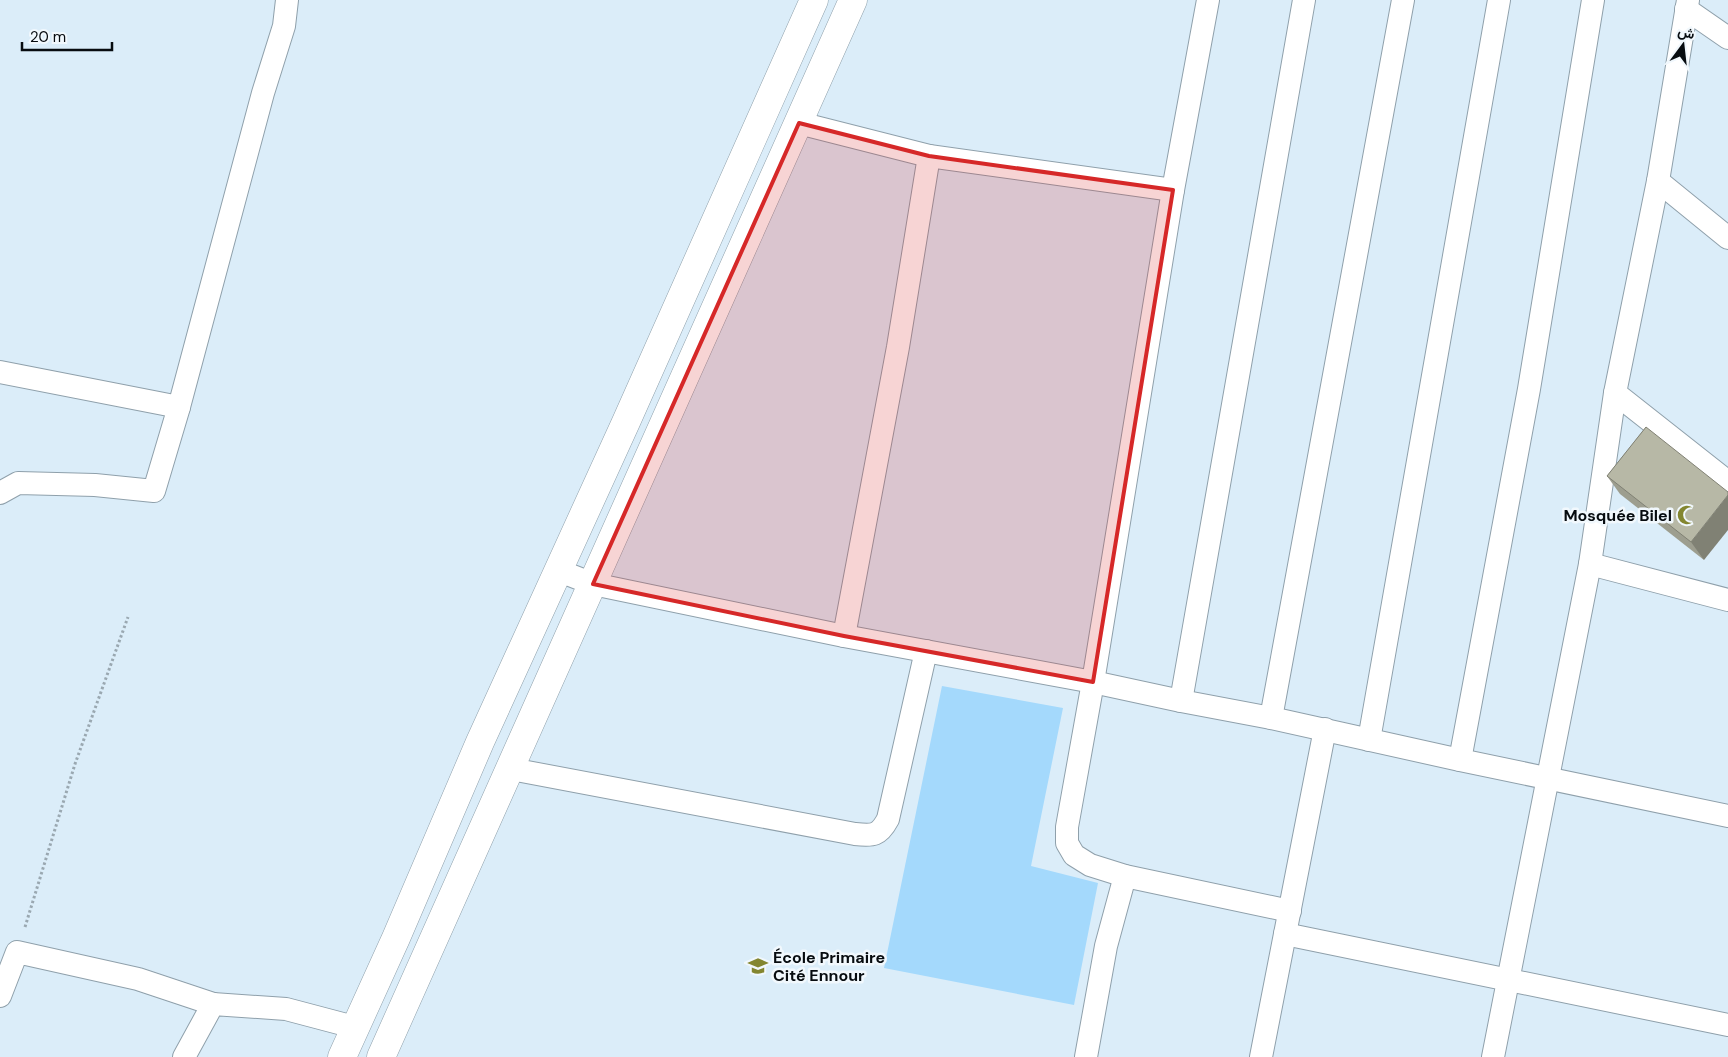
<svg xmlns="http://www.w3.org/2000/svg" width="1728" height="1057" font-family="'DM Sans',Vazirmatn,sans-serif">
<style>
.green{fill:#a4d9fc}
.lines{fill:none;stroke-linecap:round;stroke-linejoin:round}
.street-casing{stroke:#8fa0ab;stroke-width:24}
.secondary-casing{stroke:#8fa0ab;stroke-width:29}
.path{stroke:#9aa8b1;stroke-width:3;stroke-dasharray:2.5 2.5;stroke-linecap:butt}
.street{stroke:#fff;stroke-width:22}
.secondary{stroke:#fff;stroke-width:28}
.wall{fill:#9d9e8f}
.shaded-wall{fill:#808174}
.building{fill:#b7b8a6;stroke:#808174}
.marked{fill:#d62828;fill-opacity:0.2;stroke:#d62828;stroke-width:4;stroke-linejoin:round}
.labels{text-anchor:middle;stroke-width:5;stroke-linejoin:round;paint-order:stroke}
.poi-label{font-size:16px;font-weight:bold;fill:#070c10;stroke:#f1f8fd;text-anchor:end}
</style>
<rect width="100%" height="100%" fill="#dbedf9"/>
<polygon class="green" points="942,686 1063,708 1031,866 1098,883 1074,1005 884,968"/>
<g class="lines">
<defs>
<g id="street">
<polyline points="1208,0 1173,190 1093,682 1067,827 1067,843 1074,855 1090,865 1125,876 1290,911"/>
<polyline points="1688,0 1658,181 1615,393 1728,482"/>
<polyline points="1686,9 1728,38"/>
<polyline points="799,123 929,156"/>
<polyline points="1658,181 1728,238"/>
<polyline points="0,372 179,407"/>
<polyline points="0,493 18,483 95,485 154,491 179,407 263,93 284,26 287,0"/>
<polyline points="1590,564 1728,600"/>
<polyline points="557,570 593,584 844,636 1093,682 1181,701 1271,718 1460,760 1728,816"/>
<polyline points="844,636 898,347 929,156 1173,190"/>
<polyline points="1181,701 1304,0"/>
<polyline points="1271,718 1403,0"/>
<polyline points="1369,740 1499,0"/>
<polyline points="1460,760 1529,389 1593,0"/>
<path d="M511,769L855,834C873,836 879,836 888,819L926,651"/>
<polyline points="1285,934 1728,1025"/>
<polyline points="0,996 17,952 138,979 213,1004"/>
<polyline points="184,1057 213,1004 286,1009 354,1027"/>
<polyline points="1086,1057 1106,946 1125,876"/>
<polyline points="1261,1057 1325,729"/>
<polyline points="1493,1057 1590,564 1615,393"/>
</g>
<g id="secondary">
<polyline points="342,1057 396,938 480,742 626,422 814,0"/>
<polyline points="381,1057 853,0"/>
</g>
</defs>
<use href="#street" class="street-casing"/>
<use href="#secondary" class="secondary-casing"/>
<polyline class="path" points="25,927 75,764 128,617"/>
<use href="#street" class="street"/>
<use href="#secondary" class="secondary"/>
</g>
<polygon class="wall" points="1646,427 1704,560 1620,494 1607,476"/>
<polygon class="shaded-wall" points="1728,495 1728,530 1704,560 1691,542"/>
<polygon class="building" points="1646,427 1728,492 1728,495 1691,542 1607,476"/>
<path class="marked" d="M799,123L929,156L1173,190L1093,682L844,636L593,584Z"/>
<defs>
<symbol id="mosque-bare" viewBox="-9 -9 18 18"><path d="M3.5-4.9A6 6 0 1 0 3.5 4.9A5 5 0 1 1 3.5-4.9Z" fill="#838630" stroke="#f1f8fd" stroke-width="2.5" paint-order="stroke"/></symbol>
<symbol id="school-bare" viewBox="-9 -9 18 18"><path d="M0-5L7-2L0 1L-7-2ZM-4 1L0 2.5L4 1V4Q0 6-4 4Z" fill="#838630" stroke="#f1f8fd" stroke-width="2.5" paint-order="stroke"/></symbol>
</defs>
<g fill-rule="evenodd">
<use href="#mosque-bare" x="1673" y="501" width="28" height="28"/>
<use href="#school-bare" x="744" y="952" width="28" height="28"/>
</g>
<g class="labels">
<g class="poi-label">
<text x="1672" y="521">Mosquée Bilel</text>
<text x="773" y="963" text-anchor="start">École Primaire<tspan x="773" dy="18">Cité Ennour</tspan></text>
</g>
</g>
<g transform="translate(1683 45) rotate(15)" stroke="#f1f8fd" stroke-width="4" paint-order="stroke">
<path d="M0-4L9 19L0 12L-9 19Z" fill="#070c10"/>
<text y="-8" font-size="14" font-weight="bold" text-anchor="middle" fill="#070c10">ش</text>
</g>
<path d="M22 42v8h90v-8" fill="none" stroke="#070c10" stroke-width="2.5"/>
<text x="30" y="42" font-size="15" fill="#070c10" stroke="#f1f8fd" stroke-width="4" paint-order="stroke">20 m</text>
</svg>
